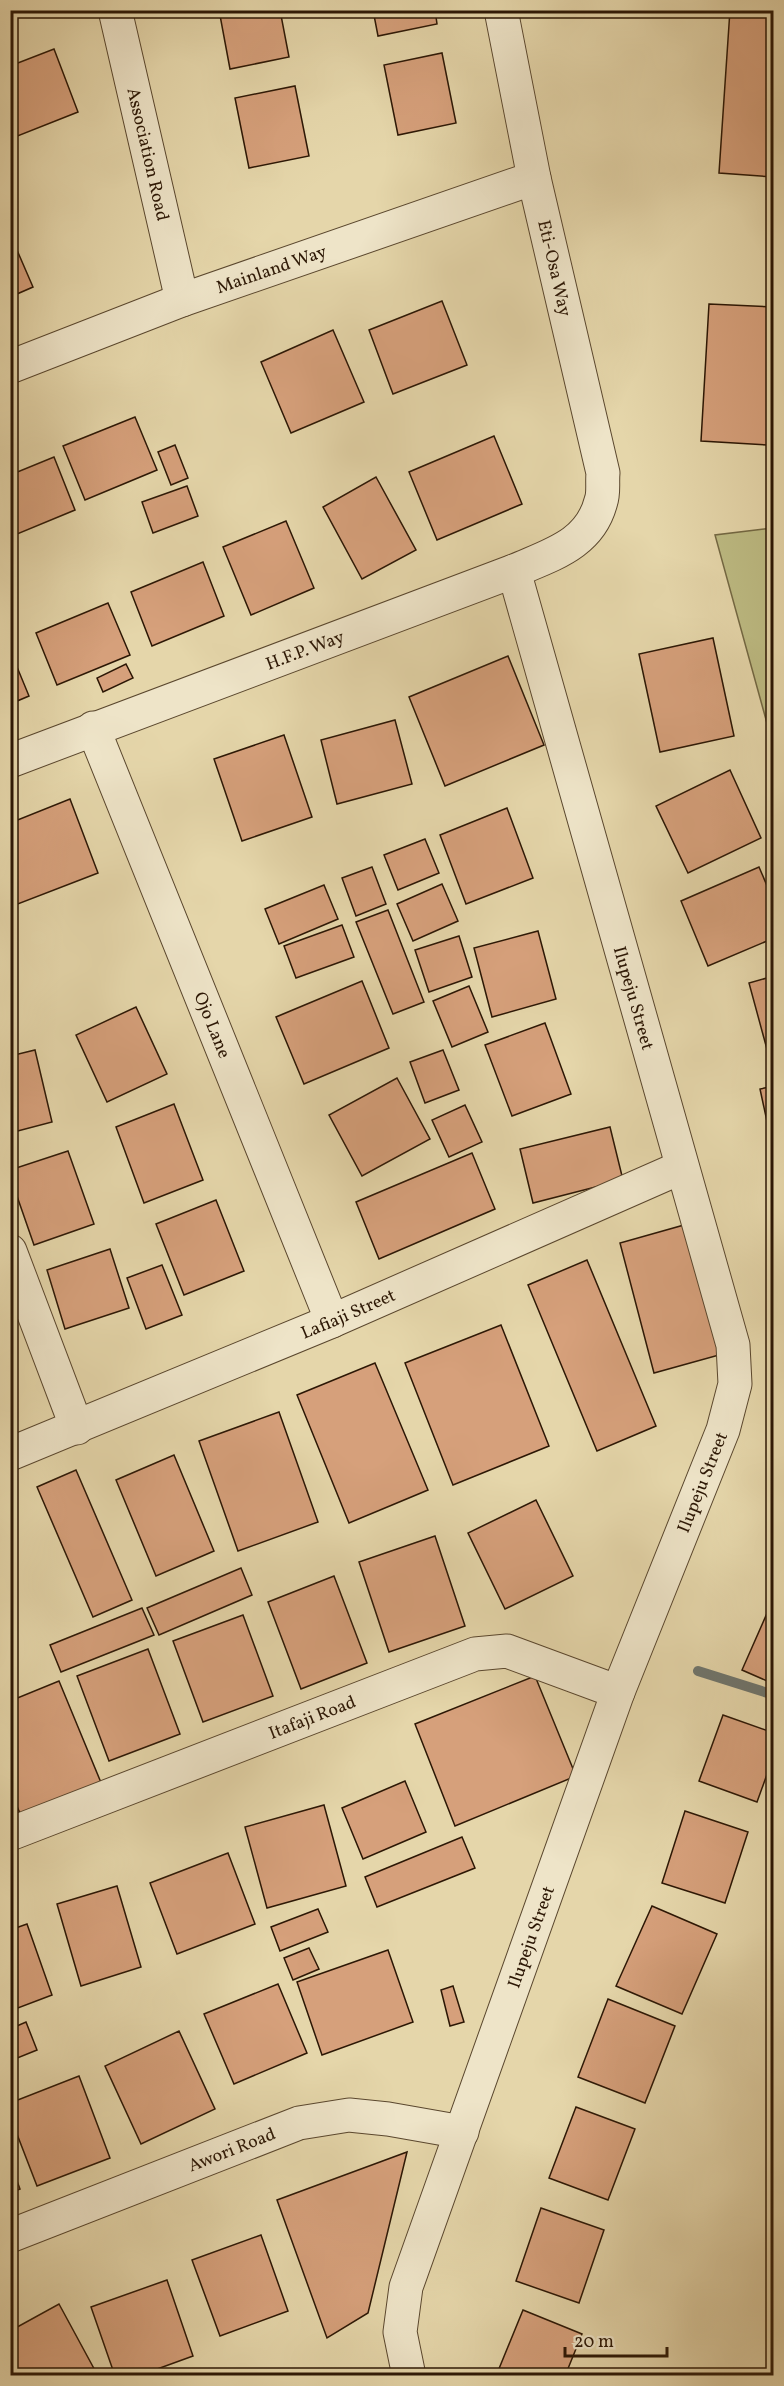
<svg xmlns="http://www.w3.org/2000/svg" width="784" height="2386" font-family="Vollkorn,serif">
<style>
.green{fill:#bdbb83;stroke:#746944;stroke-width:1.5}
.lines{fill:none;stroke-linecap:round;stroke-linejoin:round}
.stream{stroke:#6f766e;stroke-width:10}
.building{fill:#d6a07b;stroke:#2c1705;stroke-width:1.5}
.minor-casing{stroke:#5a472e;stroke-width:35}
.minor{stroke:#eee4c8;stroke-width:33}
.labels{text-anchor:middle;stroke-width:4.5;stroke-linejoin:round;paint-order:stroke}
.street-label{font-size:18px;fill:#2c1705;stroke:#eee4c8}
</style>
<rect width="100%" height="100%" fill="#e5d6aa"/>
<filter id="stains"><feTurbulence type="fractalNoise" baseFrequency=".00333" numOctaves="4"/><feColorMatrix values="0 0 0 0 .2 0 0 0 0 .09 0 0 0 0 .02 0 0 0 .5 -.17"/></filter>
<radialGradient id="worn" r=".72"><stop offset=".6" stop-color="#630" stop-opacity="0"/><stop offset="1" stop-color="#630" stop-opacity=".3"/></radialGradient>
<polygon class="green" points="773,528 774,528 773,745 715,535"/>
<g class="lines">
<polyline class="stream" points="698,1671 774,1695"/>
</g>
<g class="building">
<polygon points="219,10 280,10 289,57 230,69"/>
<polygon points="373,10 435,10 437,24 378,36"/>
<polygon points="730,10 774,10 774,177 719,173"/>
<polygon points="54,49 78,112 10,139 10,66"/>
<polygon points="442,53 456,123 398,135 384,65"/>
<polygon points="295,86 309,156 249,168 235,98"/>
<polygon points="10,234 33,287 10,297"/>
<polygon points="442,301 467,365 393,394 369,330"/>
<polygon points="709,304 774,307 774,359 768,445 701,441"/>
<polygon points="333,330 364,402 291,433 261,362"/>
<polygon points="135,417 157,470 85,500 63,446"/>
<polygon points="494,436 522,504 437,540 409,472"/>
<polygon points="175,445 188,478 171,485 158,452"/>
<polygon points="54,457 75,510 10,537 10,475"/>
<polygon points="376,477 416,550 362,579 323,507"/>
<polygon points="187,486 198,516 153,533 142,502"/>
<polygon points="286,521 314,588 251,615 223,547"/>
<polygon points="203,562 224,616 152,646 131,592"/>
<polygon points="108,603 130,655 57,685 36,633"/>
<polygon points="713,638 734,736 660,752 639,654"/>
<polygon points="10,650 29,696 10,704"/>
<polygon points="508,656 544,745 445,786 409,697"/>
<polygon points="126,664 133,678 103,692 97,678"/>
<polygon points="395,720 412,784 337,804 321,740"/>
<polygon points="284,735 312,817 242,841 214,759"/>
<polygon points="730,770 761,838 688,873 656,806"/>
<polygon points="70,799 98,873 10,907 10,823"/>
<polygon points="507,808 533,878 466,904 440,835"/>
<polygon points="425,839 439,873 398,890 384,855"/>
<polygon points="372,867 386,904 356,916 342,878"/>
<polygon points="759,867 774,902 774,938 708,966 681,901"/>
<polygon points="442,884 458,921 413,941 397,904"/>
<polygon points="324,885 338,919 279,944 265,909"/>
<polygon points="388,910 424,1002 393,1014 356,922"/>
<polygon points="342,925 354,957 296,978 284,946"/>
<polygon points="538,931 556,999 492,1017 474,948"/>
<polygon points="459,936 472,977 429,992 415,950"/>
<polygon points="774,976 774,1051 768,1053 749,983"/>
<polygon points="362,981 389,1048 304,1084 276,1017"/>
<polygon points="469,986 488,1032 452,1047 433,1001"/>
<polygon points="136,1007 167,1074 107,1102 76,1035"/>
<polygon points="545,1023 571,1094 512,1116 485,1045"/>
<polygon points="35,1050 52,1122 10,1133 10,1056"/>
<polygon points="443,1050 459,1090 425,1103 410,1062"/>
<polygon points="397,1078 430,1139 362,1176 329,1115"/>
<polygon points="774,1086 774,1154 760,1089"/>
<polygon points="174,1104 203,1180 144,1203 116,1127"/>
<polygon points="465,1105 482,1142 449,1157 432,1120"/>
<polygon points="610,1127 623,1180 533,1203 520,1149"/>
<polygon points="68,1151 94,1224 34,1245 10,1176 10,1170"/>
<polygon points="472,1153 495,1209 379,1259 356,1202"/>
<polygon points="216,1200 244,1271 184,1295 156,1224"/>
<polygon points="684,1225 719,1355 654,1373 620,1243"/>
<polygon points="110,1249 129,1308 65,1329 47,1270"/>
<polygon points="587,1260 656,1426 597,1451 528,1285"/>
<polygon points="162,1265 182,1315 146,1329 127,1278"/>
<polygon points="501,1325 549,1446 453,1485 405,1363"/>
<polygon points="375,1363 428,1490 349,1523 297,1395"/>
<polygon points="279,1412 318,1522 238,1551 199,1441"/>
<polygon points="174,1455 214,1551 156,1576 116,1480"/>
<polygon points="76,1470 132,1600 93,1617 37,1487"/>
<polygon points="536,1500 573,1576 505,1609 468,1533"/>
<polygon points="435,1536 465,1626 389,1652 359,1562"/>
<polygon points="241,1568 252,1595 159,1635 147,1608"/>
<polygon points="334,1576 367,1663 301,1689 268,1602"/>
<polygon points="772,1602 774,1603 774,1684 742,1670"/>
<polygon points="142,1608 154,1635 61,1672 50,1645"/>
<polygon points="243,1615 273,1696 203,1722 173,1641"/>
<polygon points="148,1649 180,1734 109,1761 77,1676"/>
<polygon points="535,1676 576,1776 455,1826 415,1724"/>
<polygon points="59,1681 102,1785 22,1818 10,1790 10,1701"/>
<polygon points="723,1715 774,1733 774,1755 757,1802 699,1781"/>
<polygon points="405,1781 426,1832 363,1859 342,1808"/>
<polygon points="324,1805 346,1886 267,1908 245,1827"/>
<polygon points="685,1811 748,1832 725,1903 662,1883"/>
<polygon points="462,1837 475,1868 377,1907 365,1877"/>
<polygon points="228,1853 255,1924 177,1954 150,1883"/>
<polygon points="117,1886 141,1967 81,1986 57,1904"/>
<polygon points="652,1906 717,1934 682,2014 616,1986"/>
<polygon points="318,1909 328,1932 280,1951 271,1927"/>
<polygon points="27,1924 52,1995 10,2011 10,1930"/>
<polygon points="309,1948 319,1969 293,1980 284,1958"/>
<polygon points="388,1950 413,2022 322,2055 297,1982"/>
<polygon points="278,1984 307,2053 234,2084 204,2014"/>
<polygon points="453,1986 464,2022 450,2026 441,1990"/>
<polygon points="608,1999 675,2026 645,2103 578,2077"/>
<polygon points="26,2022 37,2050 10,2061 10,2029"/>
<polygon points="179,2031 215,2109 141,2144 105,2066"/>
<polygon points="79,2076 110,2158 37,2186 10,2116 10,2103"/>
<polygon points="576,2107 635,2129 608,2200 549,2178"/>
<polygon points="407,2152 368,2313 327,2338 277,2200"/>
<polygon points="10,2162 20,2189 10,2193"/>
<polygon points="541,2208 604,2230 579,2303 516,2281"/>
<polygon points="261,2235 288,2311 220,2336 192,2260"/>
<polygon points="167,2280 193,2356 138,2376 115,2376 91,2307"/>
<polygon points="59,2304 98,2376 12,2376 10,2331"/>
<polygon points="523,2310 582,2334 565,2376 496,2376"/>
</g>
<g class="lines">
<defs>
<g id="minor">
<path id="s1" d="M115,10L182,300"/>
<path id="s2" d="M10,367L182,300L534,178"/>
<path id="s3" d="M93,728L332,1321"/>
<path id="s4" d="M10,761L514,571C550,555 590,545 601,501C604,493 602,482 603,473L534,178L501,10"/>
<polyline points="10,1251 77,1428"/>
<path id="s5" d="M10,1454L332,1321L682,1167"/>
<path id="s6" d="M10,1834L475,1654L507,1651L618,1692"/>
<path id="s7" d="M10,2236L299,2123L349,2115L388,2119L462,2132"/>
<path id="s8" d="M409,2376L400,2332L406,2287L618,1692L723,1430L735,1384L733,1345L514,571"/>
</g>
</defs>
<use href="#minor" class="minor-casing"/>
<use href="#minor" class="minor"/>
</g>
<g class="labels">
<g class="street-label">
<text dy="6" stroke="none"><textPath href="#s1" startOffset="148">Association Road</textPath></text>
<text transform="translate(555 268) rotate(77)" y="6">Eti-Osa Way</text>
<text dy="6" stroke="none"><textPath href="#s2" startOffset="279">Mainland Way</textPath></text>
<text dy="6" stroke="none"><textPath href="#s4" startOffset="315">H.F.P. Way</textPath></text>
<text transform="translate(634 998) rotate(74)" y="6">Ilupeju Street</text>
<text dy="6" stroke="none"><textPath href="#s3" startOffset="320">Ojo Lane</textPath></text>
<text dy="6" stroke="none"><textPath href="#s5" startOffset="366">Lafiaji Street</textPath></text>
<text dy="6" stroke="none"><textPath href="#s8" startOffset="948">Ilupeju Street</textPath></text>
<text dy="6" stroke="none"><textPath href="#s6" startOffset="324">Itafaji Road</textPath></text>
<text dy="6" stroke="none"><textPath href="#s8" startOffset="462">Ilupeju Street</textPath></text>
<text dy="6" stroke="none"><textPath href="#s7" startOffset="238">Awori Road</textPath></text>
</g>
</g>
<rect width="784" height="2386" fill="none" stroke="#e5d6aa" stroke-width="36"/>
<rect x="12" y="12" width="760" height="2362" fill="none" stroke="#2c1705" stroke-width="3"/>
<rect x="18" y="18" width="748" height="2350" fill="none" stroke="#2c1705" stroke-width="1.5"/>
<path d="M565 2347v9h102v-9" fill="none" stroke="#2c1705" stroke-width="3"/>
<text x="574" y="2347" font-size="18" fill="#2c1705" stroke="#eee4c8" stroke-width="4.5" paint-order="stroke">20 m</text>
<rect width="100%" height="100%" filter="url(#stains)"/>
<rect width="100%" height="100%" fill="url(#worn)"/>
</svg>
